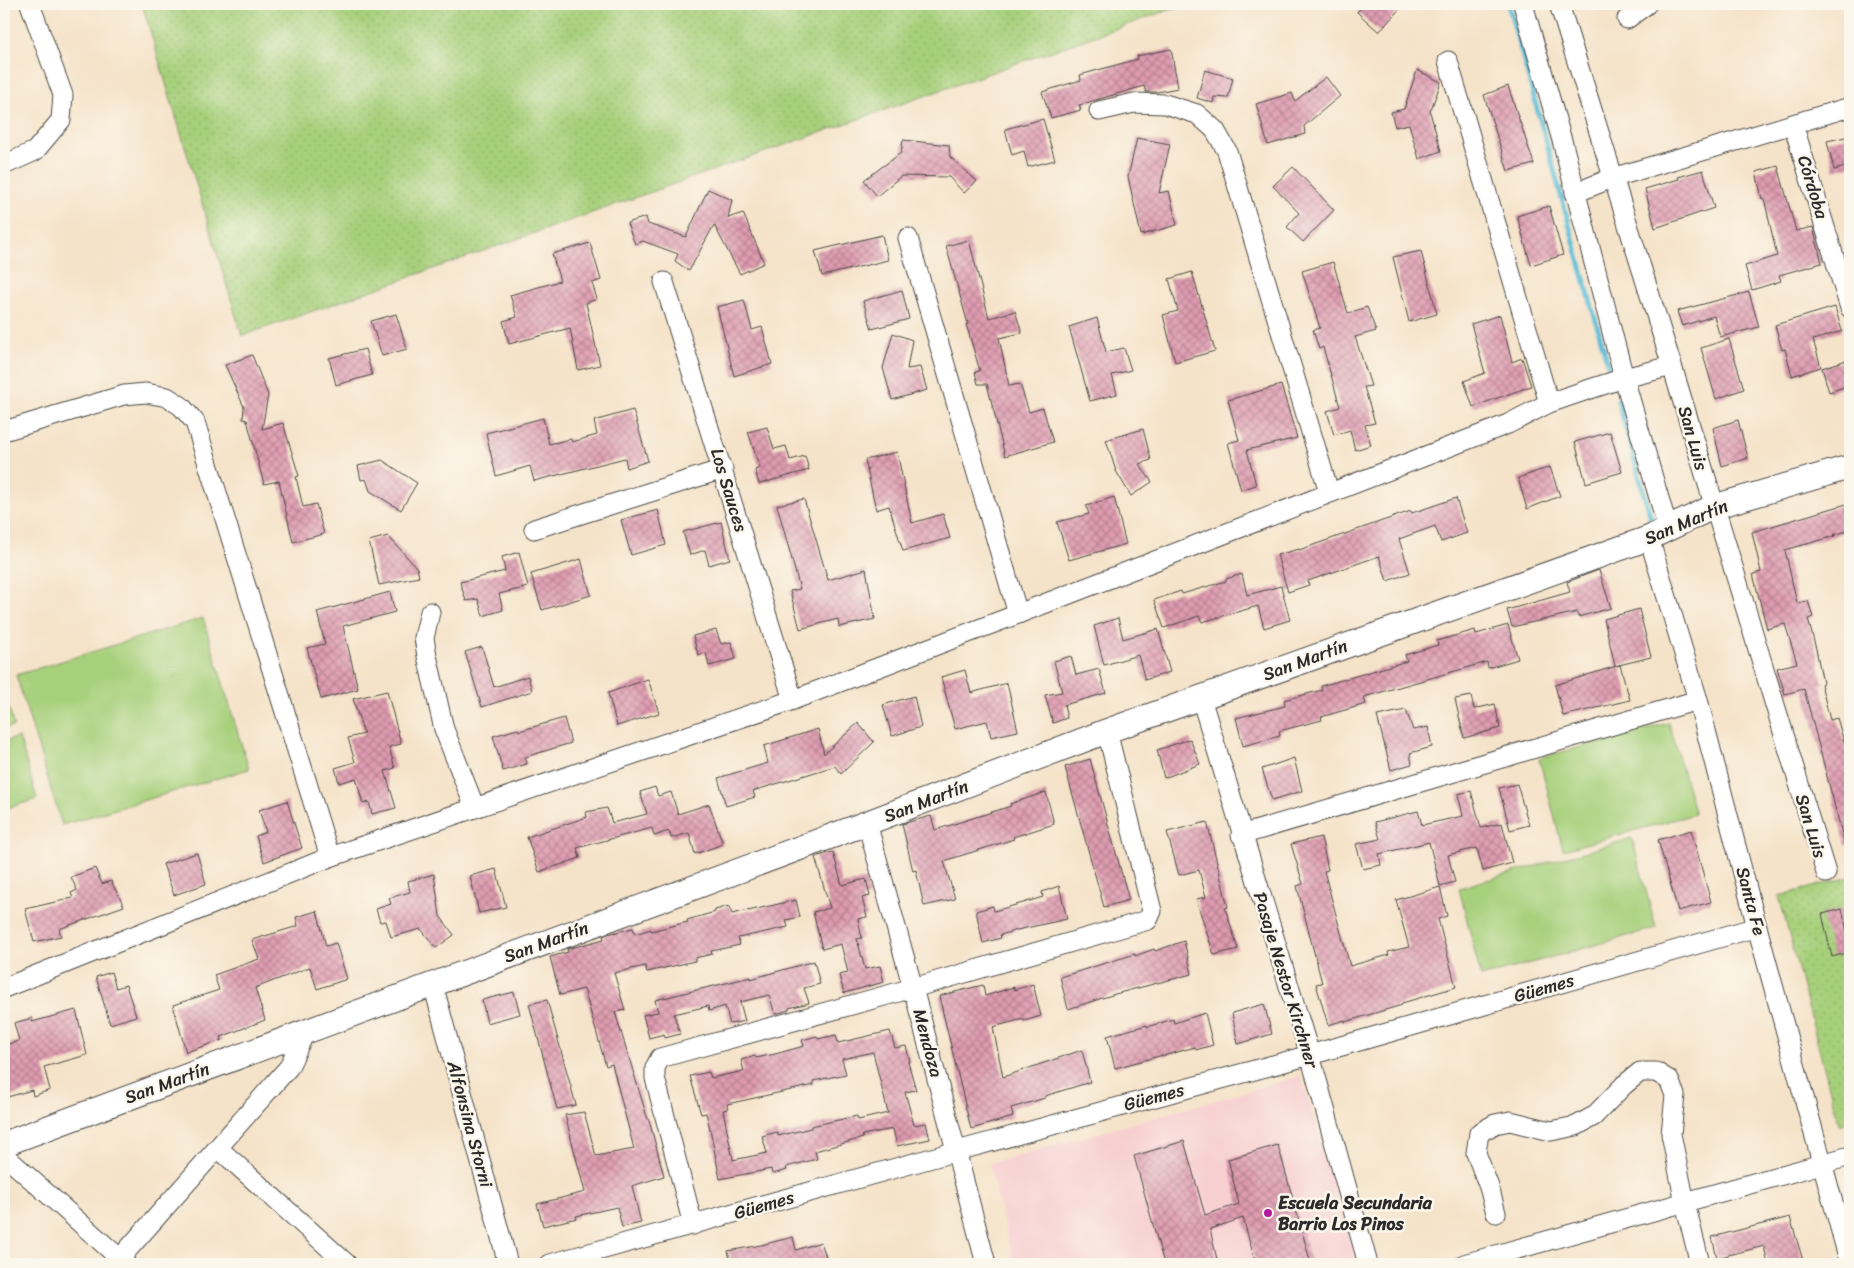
<svg xmlns="http://www.w3.org/2000/svg" width="1854" height="1268" font-family="Sriracha,sans-serif">
<style>
.built{fill:#f7cfd1}
.grass{fill:url(#grass-dots);stroke:#697e53}
.pitch{fill:#a7d07b;stroke:#697e53}
.lines{fill:none;stroke-linecap:round;stroke-linejoin:round}
.stream{stroke:#57bbd5;stroke-width:5}
.building{fill:url(#building-cross-hatch);fill-rule:evenodd}
.minor-casing{stroke:#494743;stroke-width:21}
.tertiary-casing{stroke:#494743;stroke-width:26}
.minor{stroke:#fff;stroke-width:19}
.tertiary{stroke:#fff;stroke-width:24}
.poi-dot{fill:#b5179e;stroke:#fbf7ec;stroke-width:2}
.labels{text-anchor:middle;stroke-width:5;stroke-linejoin:round;paint-order:stroke}
.street-label{font-size:18px;fill:#2b2b2b;stroke:#fbf7ec}
.poi-label{font-size:18px;font-weight:bold;fill:#2b2b2b;stroke:#fbf7ec;text-anchor:start}
</style>
<defs>
<pattern id="grass-dots" width="8" height="8" patternUnits="userSpaceOnUse" patternTransform="scale(1.25)"><rect width="8" height="8" fill="#a7d07b"/><path d="M2 2h.1M6 6h.1" fill="none" stroke="#90b36a" stroke-width="1.8" stroke-linecap="round"/></pattern>
<pattern id="building-cross-hatch" width="8" height="8" patternUnits="userSpaceOnUse" patternTransform="scale(1.25)"><rect width="8" height="8" fill="#df9bb1"/><path d="M0 0l8 8M0 8l8-8" fill="none" stroke="#b57f90"/></pattern>
</defs>
<rect width="100%" height="100%" fill="#fbf7ec"/>
<filter id="ink" filterUnits="userSpaceOnUse"><feTurbulence type="fractalNoise" baseFrequency=".02" numOctaves="2"/><feDisplacementMap in="SourceGraphic" scale="10" xChannelSelector="R" yChannelSelector="G"/><feConvolveMatrix kernelMatrix="1 2 1 2 8 2 1 2 1" color-interpolation-filters="sRGB"/></filter>
<filter id="wash" filterUnits="userSpaceOnUse"><feTurbulence type="fractalNoise" baseFrequency=".0096" numOctaves="4" result="noise"/><feDisplacementMap in="SourceGraphic" scale="20" xChannelSelector="R" yChannelSelector="G"/><feGaussianBlur stdDeviation="1.12" result="paint"/><feColorMatrix in="noise" values="0 0 0 0 0 0 0 0 0 0 0 0 0 0 0 0 0 1.4 0 .05"/><feComposite in="paint" operator="in"/></filter>
<g filter="url(#wash)">
<rect width="100%" height="100%" fill="#f5e3c9"/>
<polygon class="built" points="1301,1076 1357,1264 1014,1264 989,1164"/>
<g class="grass">
<polygon points="142,4 1186,4 242,336"/>
<polygon points="1850,877 1850,1122 1839,1125 1779,896"/>
</g>
<g class="pitch">
<polygon points="203,618 249,769 62,825 16,675"/>
<polygon points="4,690 14,726 4,729"/>
<polygon points="1669,723 1695,814 1563,850 1539,758"/>
<polygon points="19,737 37,799 4,809 4,741"/>
<polygon points="1632,838 1656,928 1481,977 1459,888"/>
</g>
<g class="lines">
<g class="stream">
<polyline points="1508,4 1610,372"/>
<polyline points="1618,400 1651,519"/>
</g>
</g>
<g id="blocks">
<g class="building">
<polygon points="1365,4 1404,4 1379,32 1357,12"/>
<polygon points="1171,49 1178,88 1157,92 1146,92 1144,86 1079,105 1081,110 1051,118 1042,92 1081,80 1080,75 1138,59 1137,56"/>
<polygon points="1205,70 1233,78 1228,98 1214,97 1213,103 1197,98"/>
<polygon points="1417,70 1441,82 1430,112 1441,151 1419,159 1409,124 1395,127 1391,112 1404,109"/>
<polygon points="1326,77 1340,96 1304,126 1305,134 1268,145 1256,104 1292,93 1295,101"/>
<polygon points="1508,86 1534,164 1508,171 1484,95"/>
<polygon points="1043,119 1055,160 1028,167 1024,151 1012,155 1005,129"/>
<polygon points="1850,136 1850,166 1834,170 1827,141"/>
<polygon points="1137,138 1170,144 1159,193 1169,191 1177,225 1141,235 1128,177"/>
<polygon points="903,140 949,145 950,157 977,181 964,193 949,177 901,176 877,196 864,180 901,153"/>
<polygon points="1778,166 1796,231 1813,227 1822,263 1779,275 1781,281 1752,290 1745,266 1777,256 1764,198 1762,199 1756,172"/>
<polygon points="1293,167 1334,210 1303,242 1287,227 1299,213 1273,186"/>
<polygon points="1703,170 1714,208 1655,228 1645,189 1679,179 1678,177"/>
<polygon points="708,189 732,200 728,218 743,213 764,263 740,274 714,225 689,271 675,261 678,254 643,241 635,244 627,223 646,217 648,224 686,237"/>
<polygon points="1549,206 1563,255 1531,265 1517,216"/>
<polygon points="882,235 888,260 822,276 815,251"/>
<polygon points="969,240 989,318 1015,311 1022,333 999,338 1009,386 1020,384 1029,412 1043,408 1053,442 1005,456 987,384 978,384 975,372 980,371 966,324 968,324 946,246"/>
<polygon points="590,243 601,280 592,283 597,299 586,303 600,365 578,370 570,328 509,344 503,321 517,317 510,295 560,281 552,254"/>
<polygon points="1421,251 1437,314 1409,322 1393,257"/>
<polygon points="1333,262 1348,313 1367,307 1376,331 1355,337 1371,386 1364,387 1375,423 1365,425 1371,445 1355,450 1350,430 1334,435 1327,411 1340,407 1323,347 1319,349 1313,330 1320,328 1302,271"/>
<polygon points="1192,272 1215,351 1175,362 1163,315 1178,311 1169,279"/>
<polygon points="902,290 909,319 872,329 863,301"/>
<polygon points="1749,292 1759,327 1720,337 1714,316 1682,326 1677,311"/>
<polygon points="744,300 752,330 762,327 772,364 734,376 717,307"/>
<polygon points="1835,307 1842,331 1813,340 1821,367 1792,376 1785,349 1782,350 1775,325"/>
<polygon points="396,314 407,349 382,356 371,321"/>
<polygon points="1500,315 1512,362 1522,358 1531,386 1473,407 1464,381 1485,373 1471,324"/>
<polygon points="1097,318 1106,352 1124,348 1131,370 1112,375 1117,394 1090,401 1069,327"/>
<polygon points="893,333 912,340 907,369 920,367 927,390 892,400 883,368"/>
<polygon points="1729,339 1744,389 1716,399 1701,348"/>
<polygon points="365,349 372,375 336,385 329,358"/>
<polygon points="252,355 268,395 262,429 283,423 299,476 296,477 303,507 316,504 324,534 293,542 279,481 264,484 247,420 243,419 244,407 225,365"/>
<polygon points="1850,359 1850,385 1829,392 1822,368"/>
<polygon points="1281,385 1297,438 1247,450 1256,485 1241,490 1228,443 1239,440 1228,400"/>
<polygon points="633,410 648,461 627,468 625,458 534,481 530,466 496,476 486,433 543,418 549,444 571,439 572,442 597,435 594,421"/>
<polygon points="1738,420 1748,458 1722,466 1713,428"/>
<polygon points="767,427 774,449 786,446 790,460 805,456 809,470 759,484 755,470 760,468 748,432"/>
<polygon points="1143,429 1151,460 1139,464 1152,482 1131,496 1116,471 1106,440"/>
<polygon points="1610,432 1622,472 1586,483 1575,442"/>
<polygon points="897,452 912,523 943,514 950,538 903,551 889,506 876,510 865,460"/>
<polygon points="382,460 417,483 401,510 370,491 366,479 361,480 358,466"/>
<polygon points="1550,467 1560,496 1527,509 1518,478"/>
<polygon points="1114,497 1126,544 1069,560 1057,522 1089,514 1086,506"/>
<polygon points="1456,498 1467,533 1441,542 1435,526 1399,539 1410,573 1387,581 1379,556 1308,581 1309,585 1288,592 1277,555 1299,549 1299,550 1411,511 1412,513"/>
<polygon points="804,499 828,580 866,569 875,619 839,627 838,619 800,629 790,591 800,589 777,505"/>
<polygon points="1850,503 1850,530 1834,535 1835,536 1785,550 1797,603 1808,601 1813,617 1808,619 1816,649 1823,683 1821,684 1830,720 1837,718 1850,762 1850,845 1845,845 1804,689 1785,694 1777,668 1797,663 1785,624 1767,629 1753,574 1761,572 1752,532"/>
<polygon points="658,510 666,545 631,555 621,520"/>
<polygon points="721,522 730,559 709,565 705,550 690,555 683,532"/>
<polygon points="388,536 417,568 419,577 379,585 369,541"/>
<polygon points="519,552 528,587 499,594 503,610 483,616 478,599 466,601 460,582 505,571 502,557"/>
<polygon points="581,559 591,595 542,610 531,574"/>
<polygon points="1599,570 1611,608 1578,617 1577,612 1512,627 1507,610 1570,592 1567,582"/>
<polygon points="1242,574 1247,595 1281,586 1290,620 1264,628 1258,606 1202,622 1199,616 1164,628 1154,600 1181,591 1182,594 1226,581 1226,579"/>
<polygon points="390,592 395,612 343,626 358,689 321,699 307,648 325,644 317,612"/>
<polygon points="1639,609 1651,657 1615,666 1604,619"/>
<polygon points="1118,618 1123,639 1158,629 1170,672 1145,680 1138,655 1104,665 1094,626"/>
<polygon points="1508,625 1518,659 1488,668 1487,662 1364,697 1366,704 1321,717 1322,720 1279,731 1280,736 1243,746 1236,718 1285,706 1284,700 1322,690 1321,686 1407,661 1405,655 1438,645 1437,641 1475,630 1476,634"/>
<polygon points="716,630 721,644 731,642 736,659 709,666 706,653 698,655 693,636"/>
<polygon points="482,647 494,687 528,676 532,691 482,707 465,652"/>
<polygon points="1071,656 1076,675 1099,669 1106,693 1064,705 1067,718 1053,723 1045,695 1062,692 1054,661"/>
<polygon points="1620,665 1630,700 1563,716 1555,685"/>
<polygon points="965,670 971,693 1007,683 1018,731 991,737 987,721 955,729 941,677"/>
<polygon points="648,679 659,713 617,726 608,693"/>
<polygon points="387,691 401,744 389,747 395,768 385,771 396,808 372,814 369,802 363,804 356,778 339,783 335,768 355,762 348,738 364,734 353,699"/>
<polygon points="914,696 921,727 892,736 883,705"/>
<polygon points="1471,696 1474,709 1495,704 1500,728 1464,738 1455,699"/>
<polygon points="1406,710 1413,730 1428,727 1432,747 1410,753 1412,764 1391,770 1377,716"/>
<polygon points="564,718 571,743 525,757 527,764 503,771 493,736 518,729 519,731"/>
<polygon points="858,723 874,742 841,774 835,766 753,791 755,797 726,806 718,778 768,763 764,746 818,729 824,754"/>
<polygon points="1190,739 1200,764 1164,778 1157,750"/>
<polygon points="1294,758 1302,791 1272,800 1262,769"/>
<polygon points="1090,759 1129,900 1104,907 1065,767"/>
<polygon points="1517,784 1529,825 1510,830 1499,788"/>
<polygon points="655,787 658,796 671,792 678,814 709,804 723,844 695,854 689,833 671,838 669,831 654,836 652,828 577,848 580,858 539,872 527,837 587,817 586,812 607,808 612,823 647,814 640,792"/>
<polygon points="1471,791 1481,828 1502,823 1512,863 1483,871 1477,848 1448,855 1455,882 1440,886 1429,842 1379,854 1381,865 1363,869 1356,844 1380,839 1375,822 1418,811 1422,825 1463,816 1458,794"/>
<polygon points="1046,792 1054,824 1013,837 1014,839 944,861 955,899 924,906 916,870 913,871 902,824 931,816 935,830 1011,806 1010,804"/>
<polygon points="287,801 302,848 264,862 256,836 266,832 259,810"/>
<polygon points="1207,822 1228,907 1225,908 1238,949 1214,955 1196,899 1206,897 1199,870 1179,875 1167,832"/>
<polygon points="1691,830 1711,902 1678,911 1658,840"/>
<polygon points="1321,837 1328,870 1324,871 1350,966 1389,955 1388,952 1409,947 1396,900 1440,887 1447,916 1438,919 1456,987 1402,1003 1402,1005 1345,1022 1345,1020 1328,1025 1316,984 1322,983 1297,886 1303,884 1291,844"/>
<polygon points="833,852 842,885 866,879 870,896 862,898 867,917 858,919 862,938 857,939 865,969 880,966 884,982 844,993 839,975 848,973 841,944 822,949 813,912 830,908 815,857"/>
<polygon points="197,853 206,884 174,895 163,864"/>
<polygon points="95,868 102,884 111,881 124,906 59,929 61,936 34,942 25,909 73,898 71,893 77,890 71,877"/>
<polygon points="496,869 506,907 479,913 470,876"/>
<polygon points="434,874 440,916 454,935 436,948 421,929 391,937 386,921 380,922 376,909 391,904 389,898 410,892 408,881"/>
<polygon points="1059,886 1067,919 1017,930 1000,935 1001,938 983,943 976,911 993,906 994,911 1023,903 1043,897 1042,892"/>
<polygon points="796,900 800,917 786,920 788,927 738,938 740,945 711,951 712,954 695,958 695,961 647,972 645,966 614,973 625,1010 615,1012 648,1120 649,1120 664,1176 632,1186 641,1223 622,1227 617,1207 576,1216 577,1218 543,1226 537,1204 585,1192 565,1115 584,1112 596,1156 634,1149 612,1064 606,1066 584,989 560,995 550,957 568,952 567,949 604,939 603,936 608,934 633,928 635,934 651,929 651,931 688,922 687,920 715,912 715,910 729,906 732,914 748,910 748,911"/>
<polygon points="1842,909 1850,945 1850,952 1832,957 1822,914"/>
<polygon points="317,911 326,946 336,943 347,979 317,989 310,967 255,988 265,1020 221,1037 222,1040 186,1052 173,1005 219,990 214,975 259,959 252,940 298,926 296,917"/>
<polygon points="1184,941 1192,974 1115,994 1068,1009 1060,977 1135,954 1135,956 1154,949 1155,951"/>
<polygon points="814,961 820,984 804,988 809,1003 789,1008 789,1010 775,1014 769,995 740,1002 745,1021 730,1024 725,1006 709,1011 708,1006 674,1014 680,1034 665,1038 664,1034 649,1038 643,1015 658,1012 655,1000 751,977 751,979"/>
<polygon points="111,972 116,988 126,985 136,1016 110,1024 96,977"/>
<polygon points="1033,984 1041,1016 1024,1021 1023,1019 993,1027 1003,1077 1082,1050 1090,1082 1045,1096 1045,1098 1011,1108 1013,1117 971,1129 939,996 983,985 985,996 1014,987 1014,990"/>
<polygon points="514,992 520,1014 487,1023 482,1000"/>
<polygon points="547,1000 576,1105 557,1109 529,1004"/>
<polygon points="1264,1004 1272,1034 1238,1044 1232,1013"/>
<polygon points="76,1010 87,1055 44,1067 50,1090 33,1096 32,1090 4,1098 4,1045 19,1041 14,1023 32,1018 32,1022"/>
<polygon points="1205,1013 1213,1045 1196,1050 1195,1047 1163,1056 1163,1055 1115,1068 1107,1036 1147,1025 1147,1027 1173,1019 1174,1023"/>
<path d="M890,1031L895,1048L906,1046L910,1062H908L916,1090L905,1092L914,1125L926,1123L930,1139L897,1146L893,1129L862,1135L863,1138L815,1151L817,1159L786,1167L787,1170L772,1174L771,1169L720,1179L710,1129L706,1113L701,1114L690,1076L709,1072L711,1078L744,1071L741,1060L755,1056L756,1058L775,1054L804,1046L802,1040L817,1036L818,1039L836,1035L838,1043ZM873,1052L888,1113L858,1120L857,1116L811,1126V1128L778,1136L777,1132L762,1136L767,1153L733,1160L723,1110L728,1109L727,1104L814,1085L813,1081L846,1074L842,1059Z"/>
<polygon points="1184,1141 1205,1215 1239,1204 1228,1159 1278,1145 1311,1264 1256,1264 1243,1218 1210,1229 1218,1264 1164,1264 1134,1156"/>
<polygon points="1790,1217 1804,1264 1768,1264 1764,1246 1717,1258 1712,1237"/>
<polygon points="793,1237 796,1250 821,1242 827,1260 811,1264 731,1264 728,1251 761,1245"/>
</g>
</g>
</g>
<g filter="url(#ink)">
<use href="#blocks" fill-opacity="0" stroke="#494743" stroke-width="1"/>
<g class="lines">
<defs>
<g id="minor">
<polyline points="1523,4 1563,144 1624,378 1668,529"/>
<polyline points="1559,4 1672,366 1826,873"/>
<polyline points="1627,19 1647,4"/>
<polyline points="1448,61 1549,403"/>
<polyline points="1099,111 1134,103 1165,104 1197,114 1215,130 1227,151 1329,492"/>
<polyline points="1793,124 1850,308"/>
<polyline points="4,165 35,151 61,120 63,95 30,4"/>
<polyline points="1575,193 1612,178 1850,107"/>
<polyline points="908,238 1018,614"/>
<polyline points="664,282 793,700"/>
<polyline points="4,431 124,395 146,393 167,397 181,406 195,422 330,857"/>
<polyline points="534,529 723,469"/>
<polyline points="1649,538 1698,700 1757,927 1850,1264"/>
<polyline points="430,612 424,638 427,656 444,729 475,808"/>
<polyline points="1201,698 1310,1055 1368,1264"/>
<polyline points="867,823 913,988 986,1264"/>
<polyline points="1241,835 1698,700"/>
<polyline points="433,984 508,1264"/>
<polyline points="4,988 330,857 793,700 1018,614 1508,424 1549,403 1584,391 1624,378 1672,366"/>
<polyline points="218,1148 347,1264"/>
<polyline points="4,1155 126,1264"/>
<polyline points="1496,1213 1489,1187 1476,1153 1479,1133 1495,1124 1510,1121 1551,1131 1576,1126 1594,1116 1624,1085 1640,1072 1656,1072 1669,1080 1675,1095 1671,1134 1685,1203 1700,1264"/>
<polyline points="693,1225 655,1078 655,1068 660,1058 913,988 1148,920 1152,911 1107,731"/>
<polyline points="115,1264 289,1067 305,1032"/>
<polyline points="550,1264 957,1151 1310,1055 1757,927"/>
<polyline points="1464,1264 1850,1156"/>
</g>
<polyline id="tertiary" points="4,1144 867,823 1107,731 1649,538 1713,507 1850,467"/>
</defs>
<use href="#minor" class="minor-casing"/>
<use href="#tertiary" class="tertiary-casing"/>
<use href="#minor" class="minor"/>
<use href="#tertiary" class="tertiary"/>
</g>
</g>
<circle class="poi-dot" cx="1268" cy="1213" r="5"/>
<g class="labels">
<g class="street-label">
<text transform="translate(1813 187) rotate(73)" y="6">Córdoba</text>
<text transform="translate(1693 438) rotate(74)" y="6">San Luis</text>
<text transform="translate(729 490) rotate(73)" y="6">Los Sauces</text>
<text transform="translate(1686 522) rotate(-23)" y="6">San Martín</text>
<text transform="translate(1305 660) rotate(-20)" y="6">San Martín</text>
<text transform="translate(926 801) rotate(-21)" y="6">San Martín</text>
<text transform="translate(1811 826) rotate(73)" y="6">San Luis</text>
<text transform="translate(1751 901) rotate(75)" y="6">Santa Fe</text>
<text transform="translate(546 942) rotate(-20)" y="6">San Martín</text>
<text transform="translate(1286 980) rotate(73)" y="6">Pasaje Nestor Kirchner</text>
<text transform="translate(1544 988) rotate(-16)" y="6">Güemes</text>
<text transform="translate(928 1043) rotate(75)" y="6">Mendoza</text>
<text transform="translate(167 1083) rotate(-20)" y="6">San Martín</text>
<text transform="translate(1154 1097) rotate(-15)" y="6">Güemes</text>
<text transform="translate(470 1124) rotate(75)" y="6">Alfonsina Storni</text>
<text transform="translate(764 1205) rotate(-16)" y="6">Güemes</text>
</g>
<g class="poi-label">
<text x="1278" y="1209">Escuela Secundaria<tspan x="1278" dy="21">Barrio Los Pinos</tspan></text>
</g>
</g>
<rect width="1854" height="1268" fill="none" stroke="#fbf7ec" stroke-width="20"/>
</svg>
